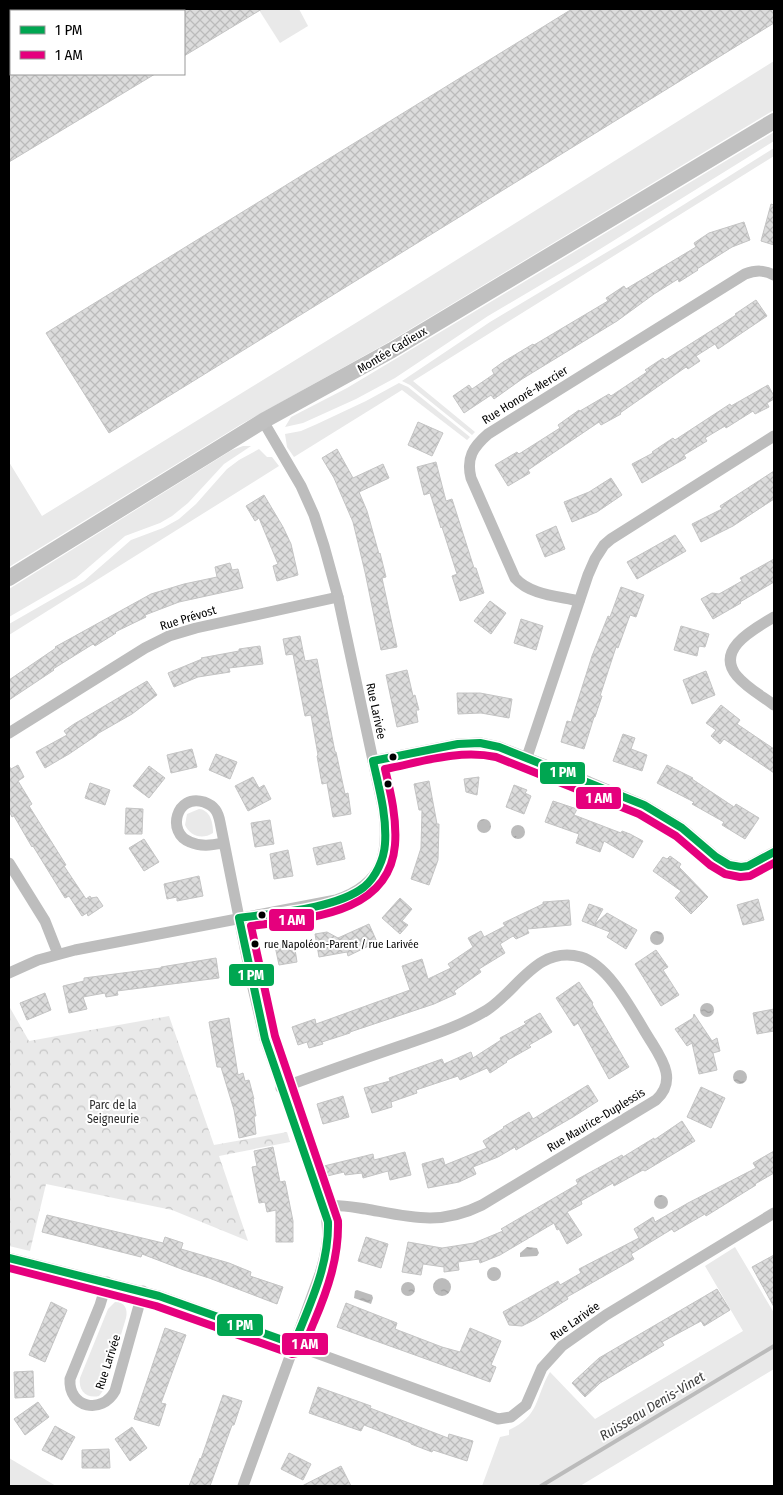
<svg xmlns="http://www.w3.org/2000/svg" width="783" height="1495" font-family="'Fira Sans Condensed',sans-serif">
<style>
.grass{fill:#e9e9e9}
.park{fill:url(#park-crowns)}
.water{fill:url(#water-ripples)}
.lines{fill:none;stroke-linecap:round;stroke-linejoin:round}
.stream{stroke:#bbb;stroke-width:4}
.building{fill:url(#building-cross-hatch);stroke:#c4c4c4}
.street{stroke:#bdbdbd;stroke-width:11}
.secondary{stroke:#c0c0c0;stroke-width:16}
.bus-1-casing{stroke:#fff;stroke-width:11}
.bus-2-casing{stroke:#fff;stroke-width:11}
.bus-1{stroke:#00a651;stroke-width:8}
.bus-2{stroke:#e5007d;stroke-width:8}
.bus-dot{fill:#000;stroke:#fff;stroke-width:2}
.labels{text-anchor:middle;stroke-width:4;stroke-linejoin:round;paint-order:stroke}
.bus-label{font-size:11px;fill:#000;stroke:#fff;text-anchor:start}
.street-label{font-size:12px;fill:#000;stroke:#fff}
.park-label{font-size:12px;fill:#2e2e2e;stroke:#fff}
.water-label{font-size:14px;font-style:italic;fill:#3f3f3f;stroke:#fff}
.line-badge{stroke:#fff;stroke-width:2}
.badge-label{font-size:14px;text-anchor:middle;font-weight:bold;fill:#fff}
</style>
<defs>
<pattern id="park-crowns" width="20" height="18" patternUnits="userSpaceOnUse" patternTransform="scale(1.25)"><rect width="20" height="18" fill="#e9e9e9"/><path d="M2 6a3 3 0 1 1 6 0M12 15a3 3 0 1 1 6 0" fill="none" stroke="#c6c6c6"/></pattern>
<pattern id="water-ripples" width="26" height="14" patternUnits="userSpaceOnUse" patternTransform="scale(1.25)"><rect width="26" height="14" fill="#bbb"/><path d="M2 4q2-2 4 0t4 0M15 11q2-2 4 0t4 0" fill="none" stroke="#9f9f9f"/></pattern>
<pattern id="building-cross-hatch" width="8" height="8" patternUnits="userSpaceOnUse" patternTransform="scale(1.25)"><rect width="8" height="8" fill="#dcdcdc"/><path d="M0 0l8 8M0 8l8-8" fill="none" stroke="#bbb"/></pattern>
</defs>
<rect width="100%" height="100%" fill="#fff"/>
<g class="grass">
<polygon points="262,9 299,9 308,26 280,43 259,10"/>
<polygon points="774,61 774,110 387,343 240,425 9,567 9,462 42,516 359,321"/>
<polygon points="774,132 774,141 576,264 488,316 395,378 356,399 303,423 285,427 291,417 347,388"/>
<polygon points="774,148 774,156 413,381 475,432 472,435 410,385 402,381 490,322 629,239"/>
<polygon points="399,383 408,387 470,437 467,440 402,390 294,457 287,447 285,434 301,431 317,424 366,401"/>
<polygon points="243,446 251,446 224,464 188,503 172,516 160,523 125,536 76,578 9,617 9,589 232,450"/>
<polygon points="259,449 267,457 272,457 279,466 9,635 9,624 84,581 131,540 163,528 179,519 196,504 227,469 239,460"/>
<path d="M199,809C210,810 213,822 213,833C202,840 190,836 185,825L187,814Z"/>
<path d="M735,1247L774,1313V1369L580,1486H482L500,1437L509,1435V1430C540,1416 535,1397 550,1372L595,1419L743,1331L705,1266Z"/>
<path d="M115,1302C125,1302 128,1309 126,1318L105,1388L99,1396C86,1399 78,1390 80,1378L108,1309Z"/>
<polygon points="9,1458 56,1486 9,1486"/>
</g>
<polygon class="park" points="9,1006 29,1041 169,1016 214,1145 287,1132 290,1142 219,1156 248,1241 172,1210 46,1184 30,1251 9,1246"/>
<g class="water">
<circle cx="484" cy="826" r="7"/>
<circle cx="518" cy="832" r="7"/>
<circle cx="657" cy="938" r="7"/>
<circle cx="707" cy="1010" r="7"/>
<circle cx="740" cy="1077" r="7"/>
<circle cx="661" cy="1202" r="7"/>
<polygon points="527,1247 537,1248 539,1253 537,1256 520,1257 520,1253"/>
<circle cx="494" cy="1274" r="7"/>
<circle cx="442" cy="1287" r="9"/>
<circle cx="408" cy="1289" r="7"/>
<polygon points="357,1290 372,1295 373,1298 371,1304 354,1298 355,1291"/>
</g>
<g class="lines">
<polyline class="stream" points="541,1486 774,1346"/>
</g>
<g class="building">
<polygon points="184,9 262,9 184,56"/>
<polygon points="572,9 774,9 774,23 109,433 46,333"/>
<polygon points="9,74 155,74 9,162"/>
<polygon points="771,204 774,205 774,245 761,241"/>
<polygon points="744,222 750,240 732,247 697,269 698,270 679,282 678,279 654,294 617,321 522,379 494,399 491,395 464,413 453,396 469,385 472,389 494,374 492,370 503,362 533,344 534,345 608,301 606,298 624,286 626,289 696,247 694,243 709,233"/>
<polygon points="756,300 767,316 718,349 715,344 696,356 700,361 688,369 686,367 620,413 621,414 601,425 599,422 528,470 530,473 508,486 495,465 517,452 519,454 560,428 558,425 579,410 580,411 609,394 611,396 647,372 645,370 663,358 665,360 736,315 735,314"/>
<polygon points="768,385 774,396 774,399 767,403 769,407 755,414 753,411 726,428 725,426 705,438 707,441 684,455 686,458 642,483 632,464 653,453 652,452 673,438 675,440 730,404 731,406"/>
<polygon points="418,422 443,433 432,456 408,445"/>
<polygon points="337,449 353,478 383,464 389,478 359,492 367,511 379,554 380,553 386,577 382,578 397,647 381,650 365,572 353,522 334,478 322,458"/>
<polygon points="436,462 446,501 452,499 474,568 476,568 484,593 460,601 452,576 457,574 442,527 441,528 430,493 424,495 417,467"/>
<polygon points="774,471 774,499 733,526 701,542 692,524 722,509 720,506"/>
<polygon points="611,478 622,495 597,512 572,522 564,502 589,492"/>
<polygon points="264,495 283,527 291,544 298,575 277,581 273,566 278,564 259,518 255,521 246,506"/>
<polygon points="556,526 565,549 545,557 536,535"/>
<polygon points="675,535 686,551 637,579 627,562"/>
<polygon points="774,559 774,582 740,602 741,603 713,619 701,599 712,593 719,594 742,581 740,578"/>
<polygon points="230,563 232,570 238,569 243,588 179,602 145,615 146,617 115,632 116,633 95,646 93,644 53,669 54,670 9,700 9,680 56,648 55,647 151,594 184,584 217,577 215,567"/>
<polygon points="621,587 644,595 636,617 630,615 618,648 616,647 600,696 602,696 595,717 594,717 584,749 561,742 567,721 571,722 592,656 608,616 610,617"/>
<polygon points="490,601 506,613 491,634 474,621"/>
<polygon points="521,619 543,626 536,650 514,643"/>
<polygon points="681,626 709,634 705,647 699,646 697,656 674,650"/>
<polygon points="300,636 305,661 317,659 335,752 336,752 345,794 348,793 351,814 333,817 327,783 322,784 317,756 318,755 311,715 305,716 293,654 286,655 283,639"/>
<polygon points="260,646 263,664 229,668 230,672 198,677 174,687 168,673 202,659 201,658 239,651 239,649"/>
<polygon points="407,670 413,696 415,695 419,710 416,710 418,722 397,727 386,675"/>
<polygon points="706,671 715,695 692,704 683,680"/>
<polygon points="147,681 157,695 132,714 97,734 97,735 69,754 45,768 36,752 67,735 64,731 74,724"/>
<polygon points="457,693 480,693 512,699 509,718 481,713 458,714"/>
<polygon points="721,705 740,720 737,724 774,749 774,773 724,739 720,744 711,736 716,730 706,723"/>
<polygon points="623,734 635,738 631,749 647,755 642,771 613,761"/>
<polygon points="192,749 197,767 171,773 167,755"/>
<polygon points="216,754 237,762 230,779 209,770"/>
<polygon points="18,765 24,777 18,781 32,804 29,806 66,865 64,866 86,899 90,896 91,898 97,897 103,906 88,916 87,913 82,916 69,896 65,898 33,846 32,847 14,816 12,817 9,811 9,766 11,769"/>
<polygon points="667,765 693,778 692,779 734,807 736,804 759,818 745,839 722,825 724,822 692,804 694,802 657,783"/>
<polygon points="149,766 165,778 149,798 133,786"/>
<polygon points="253,777 259,788 264,785 271,799 248,811 235,786"/>
<polygon points="479,777 477,795 466,792 464,779"/>
<polygon points="429,781 437,824 439,824 438,860 429,885 411,879 421,848 422,810 419,810 414,784"/>
<polygon points="90,783 110,790 105,805 85,798"/>
<polygon points="514,785 527,790 525,793 531,796 524,814 506,807"/>
<polygon points="553,801 577,809 574,815 621,833 622,831 630,834 643,841 633,858 604,841 600,852 576,843 579,834 545,822"/>
<polygon points="126,808 143,809 142,834 125,834"/>
<polygon points="270,820 274,844 255,847 251,823"/>
<polygon points="144,839 159,862 144,871 129,848"/>
<polygon points="341,842 345,859 317,865 313,848"/>
<polygon points="288,850 293,876 274,879 270,854"/>
<polygon points="670,856 681,864 679,867 708,897 691,914 675,898 681,891 653,871 663,857 667,859"/>
<polygon points="199,876 203,896 177,901 177,897 167,899 164,884"/>
<polygon points="400,898 412,909 402,921 408,925 400,934 382,918"/>
<polygon points="758,899 764,920 743,925 737,905"/>
<polygon points="569,900 571,925 527,929 529,933 516,939 513,936 500,944 505,953 479,969 481,972 454,991 456,994 434,1004 350,1032 350,1033 322,1042 323,1044 309,1048 307,1042 298,1045 292,1027 315,1019 316,1024 410,990 402,966 422,959 428,979 451,968 448,964 473,947 468,938 481,931 484,937 505,926 503,923 543,904 543,902"/>
<polygon points="589,904 603,909 594,925 607,913 637,930 626,949 607,937 610,932 582,921"/>
<polygon points="369,924 377,942 348,956 347,952 319,957 315,934 327,932 338,938"/>
<polygon points="294,943 297,962 279,965 275,946"/>
<polygon points="656,950 668,967 663,970 679,995 661,1006 635,964"/>
<polygon points="216,958 219,978 117,991 118,995 106,997 105,993 83,997 87,1009 69,1013 63,986 84,981 84,978 161,968 161,967"/>
<polygon points="579,982 593,1003 592,1004 596,1011 629,1067 609,1079 578,1023 574,1026 556,998"/>
<polygon points="45,993 51,1010 27,1020 20,1003"/>
<polygon points="774,1009 774,1031 757,1034 753,1013"/>
<polygon points="540,1013 552,1032 529,1045 531,1047 506,1061 507,1062 490,1073 487,1068 460,1080 458,1076 416,1090 417,1093 391,1102 392,1107 372,1113 364,1088 390,1081 389,1078 442,1059 444,1064 471,1052 473,1058 501,1040 500,1038 526,1024 524,1022"/>
<polygon points="694,1014 712,1041 717,1038 720,1051 713,1053 717,1070 699,1074 692,1043 687,1046 675,1029 693,1018"/>
<polygon points="229,1018 238,1075 243,1073 245,1081 249,1080 254,1099 253,1099 256,1116 254,1116 256,1134 239,1138 234,1110 221,1067 217,1067 209,1022"/>
<polygon points="588,1085 598,1101 573,1117 516,1150 515,1147 498,1157 473,1167 476,1174 459,1182 428,1188 422,1164 443,1158 445,1165 487,1148 483,1141 504,1128 503,1127 529,1112 533,1119"/>
<polygon points="701,1087 725,1098 711,1128 687,1117"/>
<polygon points="343,1096 349,1117 323,1124 317,1104"/>
<polygon points="682,1121 695,1141 645,1171 643,1170 614,1186 613,1183 581,1201 582,1204 567,1212 582,1235 567,1244 559,1229 557,1230 554,1223 500,1255 480,1263 479,1259 458,1262 459,1270 444,1272 444,1267 423,1264 421,1275 402,1272 408,1242 442,1248 474,1243 503,1231 501,1229 578,1184 576,1180 596,1169 622,1155 623,1157 654,1138 654,1140"/>
<polygon points="273,1147 280,1182 285,1181 293,1221 293,1242 276,1242 276,1210 267,1212 265,1202 259,1203 252,1167 257,1166 254,1151"/>
<polygon points="774,1151 774,1173 755,1184 756,1185 706,1216 705,1214 674,1232 672,1229 631,1254 634,1259 567,1297 568,1299 534,1320 522,1326 509,1325 503,1312 558,1281 560,1285 581,1273 579,1269 639,1238 634,1229 653,1217 655,1222 688,1203 756,1168 753,1163"/>
<polygon points="405,1152 411,1175 390,1180 388,1171 363,1178 362,1173 345,1175 344,1172 323,1177 320,1167 373,1154 374,1160"/>
<polygon points="47,1215 163,1243 165,1237 183,1243 181,1249 229,1263 251,1272 250,1276 283,1287 277,1304 209,1278 184,1270 142,1254 141,1257 42,1232"/>
<polygon points="366,1237 388,1244 381,1268 358,1261"/>
<polygon points="774,1255 774,1307 752,1267"/>
<polygon points="717,1289 730,1310 704,1326 701,1321 662,1342 664,1345 600,1383 585,1397 572,1383 599,1358"/>
<polygon points="51,1302 67,1310 45,1362 29,1355"/>
<polygon points="346,1303 397,1323 395,1329 442,1347 460,1352 470,1328 501,1341 491,1365 496,1367 490,1382 337,1327"/>
<polygon points="165,1328 186,1335 161,1403 166,1404 159,1426 134,1419"/>
<polygon points="33,1371 34,1397 15,1398 14,1372"/>
<polygon points="318,1387 371,1406 370,1408 448,1438 449,1434 473,1441 467,1461 433,1450 432,1452 411,1444 411,1443 364,1425 361,1431 309,1413"/>
<polygon points="223,1395 242,1401 234,1425 232,1425 210,1486 189,1486 200,1458 201,1459"/>
<polygon points="38,1402 49,1417 25,1435 14,1419"/>
<polygon points="55,1426 75,1437 62,1460 42,1450"/>
<polygon points="132,1427 147,1448 130,1461 115,1439"/>
<polygon points="109,1449 110,1468 82,1468 82,1450"/>
<polygon points="289,1453 311,1464 303,1480 281,1469"/>
<polygon points="341,1466 351,1486 302,1486"/>
</g>
<g class="lines">
<g class="street">
<path d="M579,601C558,596 530,595 515,578L471,478C466,458 473,447 488,434L745,274C756,270 764,270 774,275"/>
<path d="M774,617C756,628 714,649 737,676C747,688 762,696 774,705"/>
<polyline points="9,733 145,648 169,636 196,628 338,597"/>
<polyline points="527,757 588,575 595,559 604,545 611,539 774,436"/>
<polyline points="373,761 458,744 480,743 499,747 589,782 644,805 682,828 716,857 729,865 741,867 748,866 774,852"/>
<path d="M224,843C212,845 201,847 190,842C166,833 176,793 204,802C215,806 218,812 220,822L253,988L265,1039L324,1206C331,1230 327,1251 320,1274L243,1486"/>
<polyline points="9,863 45,921 58,954"/>
<path d="M9,973L38,960L75,950L336,900C384,884 390,853 383,807L338,597L324,546L314,515L301,486L263,421"/>
<path d="M281,1088C322,1073 362,1059 403,1045C432,1035 461,1026 487,1010C518,990 537,945 581,957C611,966 635,1017 652,1043C664,1062 676,1082 656,1100L482,1205C440,1226 410,1217 366,1209C352,1207 338,1204 324,1206"/>
<polyline points="9,1258 159,1296 498,1419 511,1417 526,1405 542,1368 562,1346 606,1315 774,1213"/>
<path d="M107,1282L100,1305L70,1379C68,1408 102,1415 115,1391L143,1291"/>
</g>
<polyline class="secondary" points="9,578 263,421 392,350 774,121"/>
<defs>
<path id="bus-1" d="M9,1258L159,1296L294,1344C310,1304 329,1266 328,1222L265,1039L239,918C274,913 336,909 364,887C376,877 384,859 385,844C387,816 379,788 373,761L458,744L480,743L499,747L644,805L682,828L716,857L729,865L741,867L748,866L774,852"/>
<path id="bus-2" d="M9,1268L156,1306L292,1354L297,1353L302,1350C307,1341 310,1331 314,1322C328,1289 339,1257 338,1221L275,1036L251,926C305,918 389,916 395,845C397,819 391,794 385,769C421,762 459,749 496,757L639,814L676,836L710,865L725,874L740,877L750,876L774,863"/>
</defs>
<use href="#bus-1" class="bus-1-casing"/>
<use href="#bus-2" class="bus-2-casing"/>
<use href="#bus-1" class="bus-1"/>
<use href="#bus-2" class="bus-2"/>
</g>
<g class="bus-dot">
<circle cx="393" cy="757" r="4.5"/>
<circle cx="388" cy="784" r="4.5"/>
<circle cx="262" cy="915" r="4.5"/>
<circle cx="255" cy="944" r="4.5"/>
</g>
<g class="labels">
<g class="bus-label">
<text x="264" y="948">rue Napoléon-Parent / rue Larivée</text>
</g>
<g class="street-label">
<text transform="translate(392 350) rotate(-31)" y="4">Montée Cadieux</text>
<text transform="translate(525 395) rotate(-32)" y="4">Rue Honoré-Mercier</text>
<text transform="translate(188 618) rotate(-17)" y="4">Rue Prévost</text>
<text transform="translate(376 711) rotate(78)" y="4">Rue Larivée</text>
<text transform="translate(596 1120) rotate(-31)" y="4">Rue Maurice-Duplessis</text>
<text transform="translate(575 1321) rotate(-35)" y="4">Rue Larivée</text>
<text transform="translate(108 1362) rotate(-72)" y="4">Rue Larivée</text>
</g>
<g class="park-label">
<text x="113" y="1109">Parc de la<tspan x="113" dy="14">Seigneurie</tspan></text>
</g>
<g class="water-label">
<text transform="translate(652 1406) rotate(-31)" y="5">Ruisseau Denis-Vinet</text>
</g>
</g>
<g class="line-badge">
<rect x="539" y="761" width="47" height="24" rx="5" fill="#00a651"/>
<rect x="575" y="786" width="47" height="24" rx="5" fill="#e5007d"/>
<rect x="268" y="908" width="47" height="24" rx="5" fill="#e5007d"/>
<rect x="228" y="963" width="47" height="24" rx="5" fill="#00a651"/>
<rect x="216" y="1313" width="48" height="24" rx="5" fill="#00a651"/>
<rect x="281" y="1332" width="48" height="24" rx="5" fill="#e5007d"/>
</g>
<g class="badge-label">
<text x="563" y="777">1 PM</text>
<text x="599" y="803">1 AM</text>
<text x="292" y="925">1 AM</text>
<text x="251" y="980">1 PM</text>
<text x="240" y="1330">1 PM</text>
<text x="305" y="1349">1 AM</text>
</g>
<rect width="783" height="1495" fill="none" stroke="#000000" stroke-width="20"/>
<rect x="10" y="10" width="175" height="65" fill="#ffffff" stroke="#999999"/>
<rect x="20" y="26" width="25" height="8" fill="#00a651" stroke="#999999"/>
<text x="55" y="35" font-size="15" fill="#000000">1 PM</text>
<rect x="20" y="51" width="25" height="8" fill="#e5007d" stroke="#999999"/>
<text x="55" y="60" font-size="15" fill="#000000">1 AM</text>
</svg>
